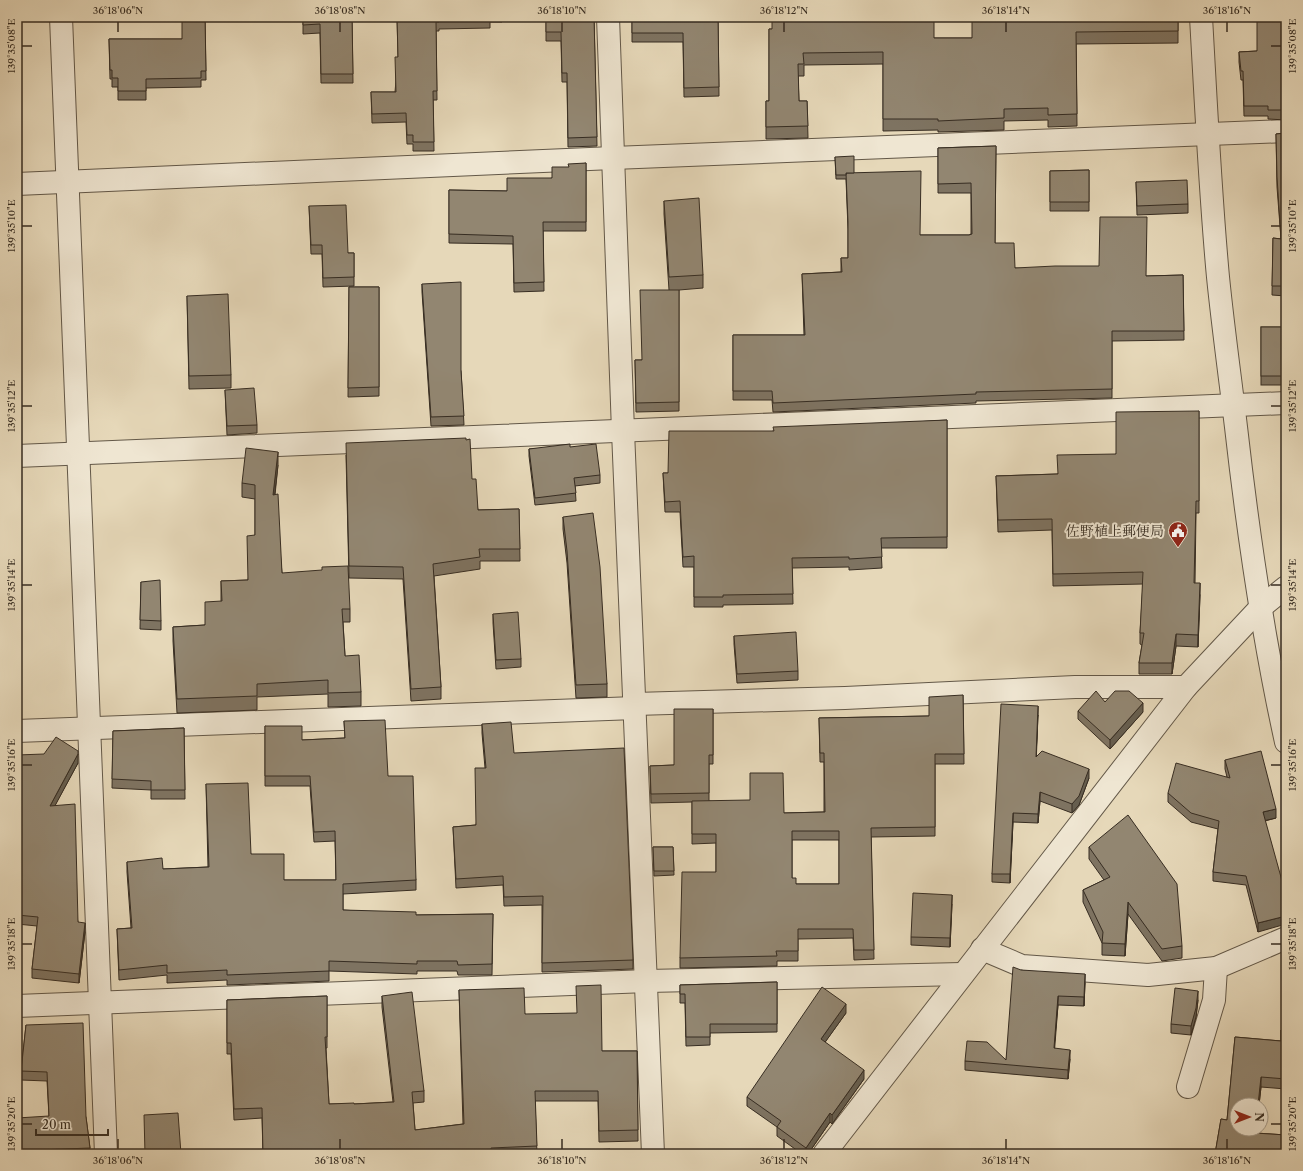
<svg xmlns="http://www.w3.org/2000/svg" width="1303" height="1171" font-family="'Libre Caslon Text','Noto Serif JP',serif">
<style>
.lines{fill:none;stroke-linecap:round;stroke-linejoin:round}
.minor-casing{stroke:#635848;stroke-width:24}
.tertiary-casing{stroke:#635848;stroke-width:24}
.minor{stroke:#efe6d2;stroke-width:22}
.tertiary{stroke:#efe6d2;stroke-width:22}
.wall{fill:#7e7361;stroke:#372d22;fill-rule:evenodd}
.shaded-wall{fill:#665e4f;stroke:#372d22}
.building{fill:#928671;stroke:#372d22;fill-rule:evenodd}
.ticks{fill:none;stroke:#372d22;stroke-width:1.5}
.labels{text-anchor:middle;stroke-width:4;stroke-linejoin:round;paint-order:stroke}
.poi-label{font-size:14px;fill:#372d22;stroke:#efe6d2;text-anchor:end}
.neatline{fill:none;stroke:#372d22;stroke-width:1.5}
.ticks-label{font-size:10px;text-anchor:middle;fill:#372d22}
</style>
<rect width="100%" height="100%" fill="#e6d8b9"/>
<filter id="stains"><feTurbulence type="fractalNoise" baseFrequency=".005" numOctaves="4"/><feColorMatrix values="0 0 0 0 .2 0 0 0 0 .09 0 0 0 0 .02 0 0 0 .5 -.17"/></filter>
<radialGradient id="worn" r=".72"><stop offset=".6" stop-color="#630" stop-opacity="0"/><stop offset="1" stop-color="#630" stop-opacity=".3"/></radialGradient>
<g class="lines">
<defs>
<g id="minor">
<polyline points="61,17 106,1154"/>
<polyline points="608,17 623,431 653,1154"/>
<polyline points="17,184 613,158 1286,131"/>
<polyline points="17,456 1286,403"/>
<polyline points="635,704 845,698 1075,687 1186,687"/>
<polyline points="17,731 635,708"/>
<polyline points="982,949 1022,966 1148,975 1216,968 1286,938"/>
<polyline points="17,1006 647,981 962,974"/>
<polyline points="1188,1087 1214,1000 1216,968"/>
</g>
<g id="tertiary">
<path d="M1201,17C1206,104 1210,191 1218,277C1223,327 1230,377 1236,427C1248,533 1263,638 1286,742"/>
<polyline points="824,1154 1186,687 1260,608 1286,587"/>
</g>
</defs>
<use href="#minor" class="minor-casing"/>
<use href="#tertiary" class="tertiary-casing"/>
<use href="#minor" class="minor"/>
<use href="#tertiary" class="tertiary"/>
</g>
<g class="wall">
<polygon points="205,17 206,80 201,80 201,87 146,88 146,100 118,100 118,87 112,87 112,79 110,79 109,39 182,39"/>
<polygon points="303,17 381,17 352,19 353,83 321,83 320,33 303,34"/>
<polygon points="397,17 502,17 502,22 490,22 490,28 439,29 439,31 436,31 437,100 433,100 434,151 413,151 413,144 407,144 406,122 372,123 371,92 395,92 398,57"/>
<polygon points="546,17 594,17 597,146 568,147 567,82 562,82 561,41 546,41"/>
<polygon points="632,17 718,17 719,96 684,97 683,42 632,42"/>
<polygon points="1178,17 1178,43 1076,44 1077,126 1048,127 1048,120 1004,121 1004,130 938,132 938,130 883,131 883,64 804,65 804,76 798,76 799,101 807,101 808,138 766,139 766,101 769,101 769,29 934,38 972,38"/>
<polygon points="1286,17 1286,120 1268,119 1268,116 1244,116 1243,80 1241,80 1239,62 1239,52 1257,51"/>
<polygon points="1286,133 1286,296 1272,295 1273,238 1281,239 1277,187 1276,134"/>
<polygon points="996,146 995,243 1015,268 1147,276 1183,275 1184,340 1112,341 1112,398 976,401 976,403 773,412 772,400 733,400 733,335 804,335 802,274 841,272 841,258 848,258 848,229 846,179 836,179 835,157 854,173 920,235 969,235 971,234 971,193 938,193 938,148"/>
<polygon points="586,163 586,231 543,231 544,291 514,292 513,244 449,243 449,190 507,191 552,178 569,167"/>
<polygon points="1089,170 1089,211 1050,211 1050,171"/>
<polygon points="1136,182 1188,204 1188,213 1137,215"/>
<polygon points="664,201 703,275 703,288 679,290 679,411 636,412 635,360 642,360 669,290 664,214"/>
<polygon points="309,206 348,253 354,253 354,286 323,287 322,254 311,254"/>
<polygon points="422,284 461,371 464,425 431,426 422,292"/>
<polygon points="349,287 379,287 379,396 348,397"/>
<polygon points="187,296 231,375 231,388 189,389"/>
<rect x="1261" y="327" width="25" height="58"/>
<polygon points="225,390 257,425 257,433 227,435"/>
<polygon points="1199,411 1199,513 1196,513 1195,583 1200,595 1198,647 1176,646 1172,674 1139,674 1139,663 1142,645 1140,644 1140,633 1143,584 1053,586 1052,530 998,532 996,476 1057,474 1116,454"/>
<polygon points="947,420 947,548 881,548 882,568 849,570 849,567 792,568 793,604 723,605 723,607 694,607 694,567 683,567 680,512 665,512 663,473 668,473 773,431"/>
<polygon points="570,447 600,475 600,483 575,486 576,501 535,505 529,456 529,449"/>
<polygon points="346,455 472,479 478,510 519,509 520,561 480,561 480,569 434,576 441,687 441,699 411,701 403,579 349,578"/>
<polygon points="278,465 275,495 282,573 350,609 350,622 343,622 345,656 361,692 361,706 328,707 328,694 257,697 257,710 177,713 173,641 173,627 205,625 221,601 221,581 248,580 255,535 255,499 242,497 242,483"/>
<polygon points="563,517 607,684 607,697 576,698 567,563 563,529"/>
<polygon points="141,582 161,621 161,630 140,629"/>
<polygon points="493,614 521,659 521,667 496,669 493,623"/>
<polygon points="734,636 798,671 798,680 737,683 734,644"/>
<path d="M963,695L964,764H935V836L871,837L874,959L854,960L853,938L798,939V961H777V966L680,968V958L716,872V843L692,844V802L651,803L650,766L674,765L713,709V764H709V801L784,813L824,812V762H820L819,718L929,716ZM792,840H839V884H796L792,878Z"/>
<polygon points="1105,702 1143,712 1110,749 1078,719 1078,711"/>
<polygon points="1038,715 1036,757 1089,778 1079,805 1072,813 1040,801 1038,823 1013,822 1010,883 992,882 992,874"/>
<polygon points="344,721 388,776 416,880 416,890 343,894 343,910 416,915 493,914 492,975 458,975 457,971 417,971 417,974 329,971 329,981 227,985 227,980 167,983 167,975 119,980 117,929 131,928 127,872 127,862 163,869 208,867 206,784 251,854 284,880 336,880 335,841 314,842 310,786 265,786 265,726 302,740 345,738"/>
<polygon points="482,724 514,753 633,960 633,969 542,972 542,905 504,906 503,885 456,888 453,827 476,825 485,768 482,733"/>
<polygon points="184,728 185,799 151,799 151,790 112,788 113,731"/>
<polygon points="17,755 78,763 55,805 78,922 85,932 79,983 32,978 32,969 37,926 17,924"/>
<polygon points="1225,760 1276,818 1265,821 1258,932 1246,885 1213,881 1213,872 1218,829 1191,822 1168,802 1168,793 1227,777 1225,769"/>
<polygon points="653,847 673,847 674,875 654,876"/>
<polygon points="1089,847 1182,946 1182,958 1162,961 1128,914 1125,956 1102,955 1102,943 1083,902 1083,890 1104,880 1089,859"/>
<polygon points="952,904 950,947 911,945 911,937"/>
<polygon points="1021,970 1085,983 1084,1006 1058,1005 1054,1048 1070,1059 1068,1079 965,1070 965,1061 1006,1060"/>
<polygon points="777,982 777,1032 710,1033 710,1045 686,1046 685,1003 680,1003 680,985"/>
<polygon points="459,990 525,1014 602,1051 637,1051 638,1141 599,1142 598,1101 535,1101 537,1154 263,1154 262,1118 234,1120 231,1054 227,1054 227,1000 327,996 327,1048 326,1048 329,1104 354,1104 393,1102 382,1007 382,996 424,1091 424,1102 413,1103 415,1130 463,1124"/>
<polygon points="1198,1000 1196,1017 1191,1035 1171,1033 1171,1024"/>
<polygon points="846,1013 825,1042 864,1079 832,1124 830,1122 808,1154 802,1154 777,1136 777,1127 747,1106 747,1097"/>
<polygon points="26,1025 86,1117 90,1148 90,1154 17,1154 49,1116 47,1081 21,1080 21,1071"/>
<polygon points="1281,1030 1286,1030 1286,1089 1261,1087 1259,1105 1237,1105 1237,1129 1256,1129 1256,1133 1286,1135 1286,1154 1215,1154 1221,1119 1227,1120 1235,1037 1281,1041"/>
</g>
<g class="shaded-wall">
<polygon points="278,452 278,465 273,508 273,495"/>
<polygon points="1200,583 1200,595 1198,647 1198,635"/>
<polygon points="1176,634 1176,646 1172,674 1172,663"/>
<polygon points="1143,703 1143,712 1110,749 1110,740"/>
<polygon points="1038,706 1038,715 1036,766 1036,757"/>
<polygon points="78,754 78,763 50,815 50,806"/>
<polygon points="1089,769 1089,778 1079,805 1072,813 1072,804"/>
<polygon points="1040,792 1040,801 1038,823 1038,814"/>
<polygon points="1276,809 1276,818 1263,821 1263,812"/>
<polygon points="1013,813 1013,822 1010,883 1010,874"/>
<polygon points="952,895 952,904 950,947 950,938"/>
<polygon points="1128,902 1128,914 1125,956 1125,944"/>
<polygon points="1286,916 1286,924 1258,932 1258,923"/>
<polygon points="85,923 85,932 79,983 79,974"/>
<polygon points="1085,974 1085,983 1084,1006 1084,997"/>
<polygon points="1198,991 1198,1000 1196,1017 1191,1035 1191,1026"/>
<polygon points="1058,996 1058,1005 1054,1057 1054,1048"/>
<polygon points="846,1004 846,1013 821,1048 821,1039"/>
<polygon points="1070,1050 1070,1059 1068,1079 1068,1070"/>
<polygon points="864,1070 864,1079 832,1124 832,1115"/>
<polygon points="1261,1077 1261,1087 1259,1105 1258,1105"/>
<polygon points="830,1113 830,1122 808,1154 806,1154 806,1148"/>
</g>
<g class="building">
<polygon points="182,17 205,17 206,71 201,71 201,78 146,79 146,91 118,91 118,78 112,78 112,70 110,70 109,39 182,39"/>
<polygon points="303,17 352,17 353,74 321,74 320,24 303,25"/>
<polygon points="397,17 490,17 490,19 439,20 439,22 436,22 437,91 433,91 434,142 413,142 413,135 407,135 406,113 372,114 371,92 396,92 395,57 398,57"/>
<polygon points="546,17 594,17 597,137 568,138 567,73 562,73 561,32 546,32"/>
<polygon points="632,17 718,17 719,87 684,88 683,33 632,33"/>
<polygon points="772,17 934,17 934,38 972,38 972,17 1178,17 1178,31 1076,32 1077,114 1048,115 1048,108 1004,109 1004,118 938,121 938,119 883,119 883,52 803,53 804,64 798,64 799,101 807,101 808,126 766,127 766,101 769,101 769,29 772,29"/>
<polygon points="1257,17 1286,17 1286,110 1268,110 1268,106 1244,106 1243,71 1241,71 1239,52 1257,51"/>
<polygon points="1286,133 1286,286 1272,286 1273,238 1281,239 1277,177 1276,134"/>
<polygon points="996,146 995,243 1014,243 1015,268 1055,266 1099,266 1100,217 1147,217 1146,276 1183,275 1184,331 1112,331 1112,389 976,392 976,394 773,403 772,391 733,391 733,335 805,335 802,274 842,272 841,258 848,258 848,222 846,173 921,171 920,235 969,235 972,234 971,183 938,184 938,148"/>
<polygon points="854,156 854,173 846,173 846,175 836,175 835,157"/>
<polygon points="586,163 586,222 543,222 544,282 514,283 513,236 449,234 449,190 507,191 507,178 552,178 552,167 569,167 568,164"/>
<polygon points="1089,170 1089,202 1050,202 1050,171"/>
<polygon points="1187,180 1188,204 1137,206 1136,182"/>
<polygon points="699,198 703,275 669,277 664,201"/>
<polygon points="346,205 348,253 354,253 354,277 323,278 322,245 311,245 309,206"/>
<polygon points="461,282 461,371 464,416 431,417 422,284"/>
<polygon points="349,287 379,287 379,387 348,388"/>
<polygon points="640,290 679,290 679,402 636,403 635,360 642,360"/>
<polygon points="228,294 231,375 189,376 187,296"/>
<rect x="1261" y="327" width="25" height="49"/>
<polygon points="254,388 257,425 227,426 225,390"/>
<polygon points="1199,411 1199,501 1196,501 1194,583 1200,583 1198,635 1176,634 1172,663 1139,663 1144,633 1140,633 1143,572 1053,574 1052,519 998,520 996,476 1058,474 1057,455 1116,454 1116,412"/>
<polygon points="947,420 947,537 881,538 882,557 849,559 849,557 792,558 793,594 723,595 723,597 694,597 694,556 683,557 680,501 665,502 663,473 668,473 669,431 774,431 773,427"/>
<polygon points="466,438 466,440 470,439 472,479 476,479 478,510 519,509 520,549 479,549 480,557 433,564 441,687 411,689 403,567 349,566 346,443"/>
<polygon points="570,444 570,447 596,444 600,475 574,478 576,493 535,498 529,449"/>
<polygon points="246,448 278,452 273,495 278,494 282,573 322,570 322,567 348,566 350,609 342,609 345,656 359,655 361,692 328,693 328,680 257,684 257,696 177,699 173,627 205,625 205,602 222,601 221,581 248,580 247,536 255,535 255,485 242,483"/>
<polygon points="593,513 600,567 607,684 576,685 567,551 563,517"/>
<polygon points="160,580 161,621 140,620 141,582"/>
<polygon points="518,612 521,659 496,660 493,614"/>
<polygon points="796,632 798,671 737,674 734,636"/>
<polygon points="1096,691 1105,702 1115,691 1129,691 1143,703 1110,740 1078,711"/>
<path d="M963,695L964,754H935V827L871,828L874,950H854L853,929H798V951H776L777,956L680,958L682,872H716V834H692V801L750,800V773H783L784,813L825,812L824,753H820L819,718L929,716V697ZM792,831H839V884H796V878H792Z"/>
<polygon points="1001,704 1038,706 1036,757 1042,751 1089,769 1079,796 1072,804 1040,792 1038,814 1013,813 1010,874 992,874"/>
<polygon points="674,709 713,709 713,755 709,755 709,793 651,794 650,766 674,765"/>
<polygon points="385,720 388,776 413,776 416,880 343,884 343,910 416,912 416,915 493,914 492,964 458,965 457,961 417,961 417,964 329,961 329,971 227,975 227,970 167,973 167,965 119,970 117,929 132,928 127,862 162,858 163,869 209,867 206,784 248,783 251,854 284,854 284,880 336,880 335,831 314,832 310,776 265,776 265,726 302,726 302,740 345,738 344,721"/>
<polygon points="511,722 514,753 624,748 633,960 542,963 543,896 504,897 503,876 456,879 453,827 476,825 475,768 486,768 482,724"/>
<polygon points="184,728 185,790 151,790 151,781 112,779 113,731"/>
<polygon points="56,737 78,751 78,754 50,806 75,804 78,922 85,923 79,974 32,969 38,917 17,915 17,755 44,754"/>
<polygon points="1261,751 1276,809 1263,812 1284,888 1286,888 1286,916 1258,923 1246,876 1213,872 1219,821 1191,813 1168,793 1176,763 1230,778 1225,760"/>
<polygon points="1128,815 1177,884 1182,946 1162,949 1128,902 1125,944 1102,943 1103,932 1083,890 1110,877 1089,847"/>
<polygon points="653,847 673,847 674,871 654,871"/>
<polygon points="913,893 952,895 950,938 911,937"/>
<polygon points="1013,967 1021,970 1085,974 1084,997 1058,996 1054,1048 1070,1050 1068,1070 965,1061 967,1041 987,1042 1006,1060"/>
<polygon points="777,982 777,1024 710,1024 710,1037 686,1037 685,994 680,994 680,985"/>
<polygon points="601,985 602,1051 637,1051 638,1130 599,1131 598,1091 535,1091 537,1146 491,1148 491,1154 263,1154 262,1108 234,1109 231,1043 227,1043 227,1000 327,996 327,1037 325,1037 329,1104 354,1103 354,1104 394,1102 382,996 412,992 424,1091 412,1092 415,1130 464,1124 459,990 524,988 525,1014 577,1013 576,986"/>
<polygon points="822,987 846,1004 821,1039 864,1070 832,1115 830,1113 806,1148 777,1127 781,1121 747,1097"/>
<polygon points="1175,988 1198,991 1196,1008 1191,1026 1171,1024"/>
<polygon points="83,1023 86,1117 90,1148 39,1150 39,1154 17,1154 17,1118 49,1116 47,1072 21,1071 26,1025"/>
<polygon points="1281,1030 1286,1030 1286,1079 1261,1077 1258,1105 1237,1105 1237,1129 1255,1129 1255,1133 1286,1135 1286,1154 1215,1154 1221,1119 1227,1120 1235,1037 1281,1041"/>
<polygon points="178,1113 181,1154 145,1154 144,1115"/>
<polygon points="610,1149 611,1154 579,1154 579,1151"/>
<polygon points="744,1150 750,1154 741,1154"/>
</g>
<path class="ticks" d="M118,22V32M340,22V32M562,22V32M784,22V32M1006,22V32M1227,22V32M22,46H32M1271,46H1281M22,226H32M1271,226H1281M22,406H32M1271,406H1281M22,585H32M1271,585H1281M22,765H32M1271,765H1281M22,944H32M1271,944H1281M22,1124H32M1271,1124H1281M118,1139V1149M340,1139V1149M562,1139V1149M784,1139V1149M1006,1139V1149M1227,1139V1149"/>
<defs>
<symbol id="civic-pin" viewBox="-11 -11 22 30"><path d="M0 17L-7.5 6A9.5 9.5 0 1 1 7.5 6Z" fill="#8f2418" stroke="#efe6d2"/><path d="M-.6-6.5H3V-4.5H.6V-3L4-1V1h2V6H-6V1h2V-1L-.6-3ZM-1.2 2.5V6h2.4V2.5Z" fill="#fff"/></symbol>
</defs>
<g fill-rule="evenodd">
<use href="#civic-pin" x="1167" y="520" width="22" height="30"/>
</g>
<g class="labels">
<g class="poi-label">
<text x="1164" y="536">佐野植上郵便局</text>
</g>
</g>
<rect width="1303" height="1171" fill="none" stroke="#e6d8b9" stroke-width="44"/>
<g transform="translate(1249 1117) rotate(90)"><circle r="19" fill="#efe6d2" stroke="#a59c8c"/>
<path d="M0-3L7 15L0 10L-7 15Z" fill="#8f2418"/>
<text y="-6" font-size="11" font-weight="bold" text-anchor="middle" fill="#372d22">N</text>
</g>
<path d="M36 1129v6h72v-6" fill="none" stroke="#372d22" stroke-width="2"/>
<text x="42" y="1129" font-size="12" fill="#372d22" stroke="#efe6d2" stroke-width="3" paint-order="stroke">20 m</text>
<rect x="22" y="22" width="1259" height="1127" class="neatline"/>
<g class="ticks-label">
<text x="118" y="14">36°18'06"N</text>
<text x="340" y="14">36°18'08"N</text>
<text x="562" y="14">36°18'10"N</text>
<text x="784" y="14">36°18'12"N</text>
<text x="1006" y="14">36°18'14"N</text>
<text x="1227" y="14">36°18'16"N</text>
<text transform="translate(11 46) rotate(-90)" y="4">139°35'08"E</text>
<text transform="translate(1292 46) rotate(-90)" y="4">139°35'08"E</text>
<text transform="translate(1292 226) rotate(-90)" y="4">139°35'10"E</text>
<text transform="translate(11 226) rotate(-90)" y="4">139°35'10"E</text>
<text transform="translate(1292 406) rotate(-90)" y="4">139°35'12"E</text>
<text transform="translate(11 406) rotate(-90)" y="4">139°35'12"E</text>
<text transform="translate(1292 585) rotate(-90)" y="4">139°35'14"E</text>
<text transform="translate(11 585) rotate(-90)" y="4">139°35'14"E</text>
<text transform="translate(1292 765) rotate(-90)" y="4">139°35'16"E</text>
<text transform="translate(11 765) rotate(-90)" y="4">139°35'16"E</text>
<text transform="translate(1292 944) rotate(-90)" y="4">139°35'18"E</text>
<text transform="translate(11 944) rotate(-90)" y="4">139°35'18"E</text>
<text transform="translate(11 1124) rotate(-90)" y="4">139°35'20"E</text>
<text transform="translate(1292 1124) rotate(-90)" y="4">139°35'20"E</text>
<text x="118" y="1164">36°18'06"N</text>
<text x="340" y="1164">36°18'08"N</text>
<text x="562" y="1164">36°18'10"N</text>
<text x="784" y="1164">36°18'12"N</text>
<text x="1006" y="1164">36°18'14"N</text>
<text x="1227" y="1164">36°18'16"N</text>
</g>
<rect width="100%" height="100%" filter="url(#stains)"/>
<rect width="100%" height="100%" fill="url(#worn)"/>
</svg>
